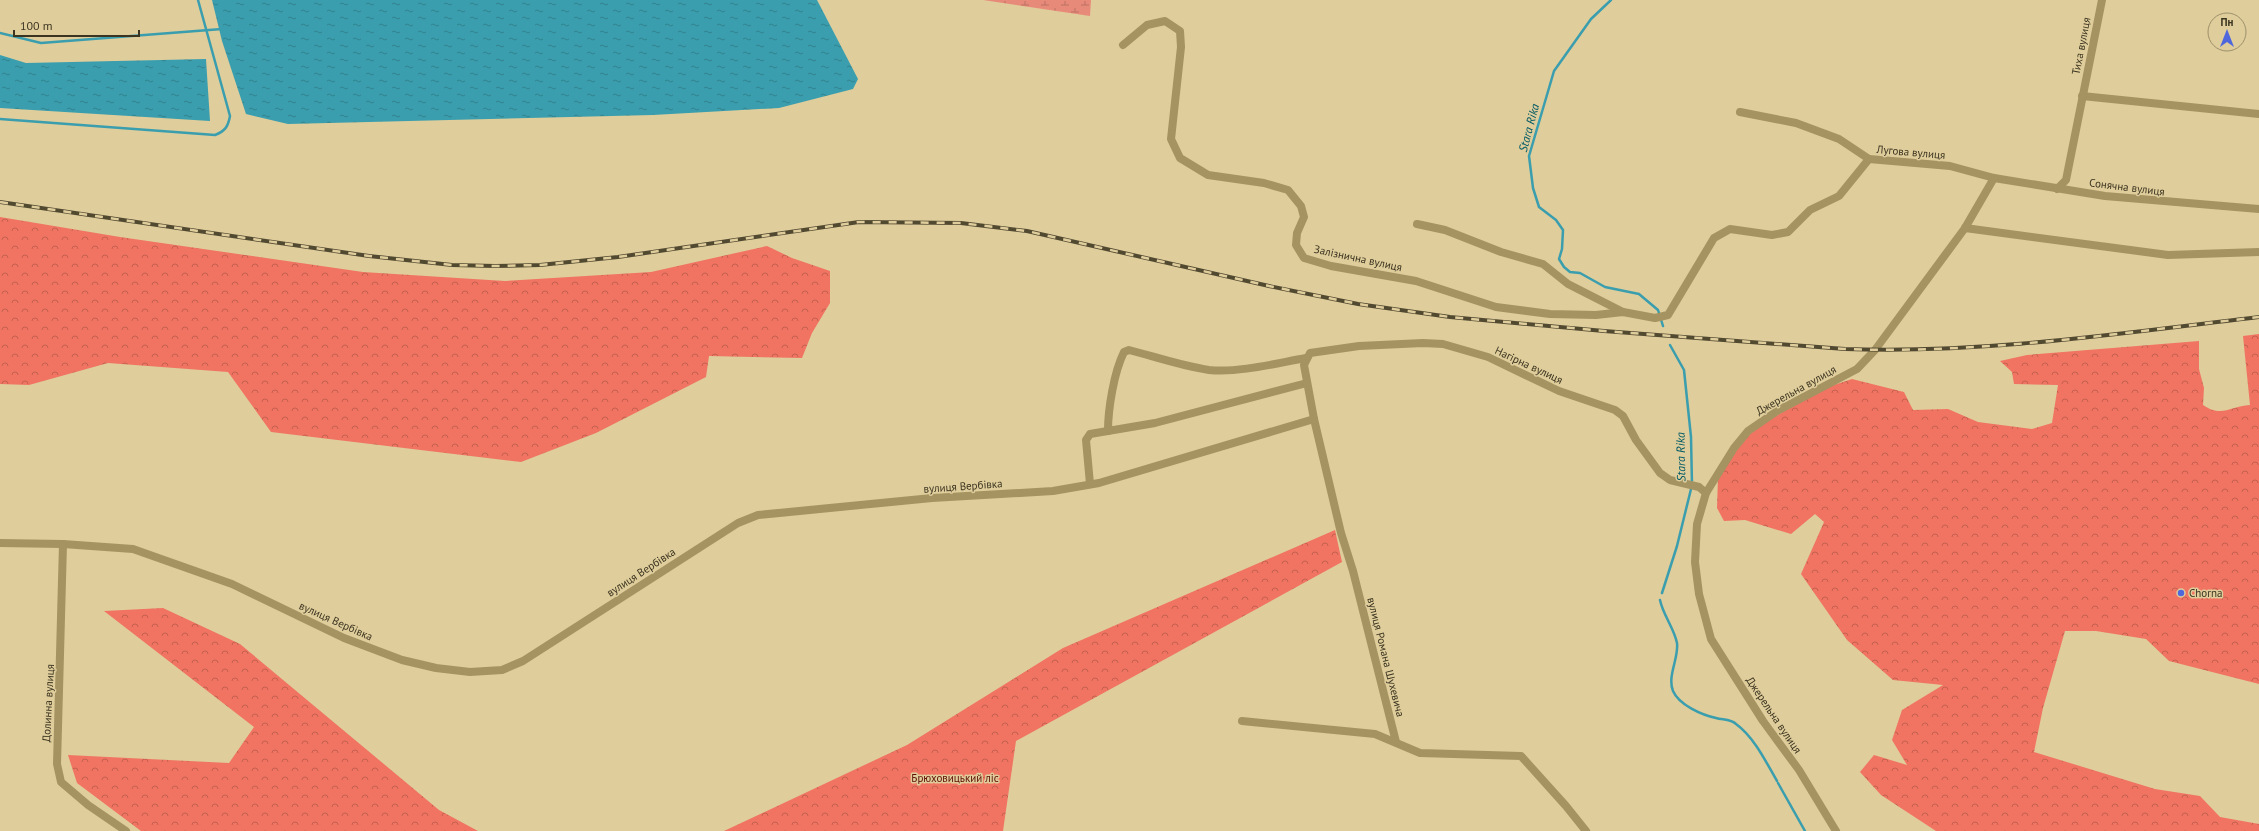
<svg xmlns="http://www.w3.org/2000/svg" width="2259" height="831" font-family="'PT Sans',sans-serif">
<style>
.forest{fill:url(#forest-crowns)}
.wetland{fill:url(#wetland-marsh)}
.water{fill:url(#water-ripples)}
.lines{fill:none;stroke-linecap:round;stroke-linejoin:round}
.stream{stroke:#3a9eae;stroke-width:2.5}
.minor{stroke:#a59362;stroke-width:8}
.rail-casing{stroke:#524931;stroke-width:4}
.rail{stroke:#dfcd9b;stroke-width:2.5;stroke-dasharray:8;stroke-linecap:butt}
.poi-dot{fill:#4e67dc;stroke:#dfcd9b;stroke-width:1.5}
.labels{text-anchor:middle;stroke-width:3;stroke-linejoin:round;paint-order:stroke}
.street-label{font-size:11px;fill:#3b3420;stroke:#dfcd9b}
.poi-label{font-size:11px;fill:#3b3420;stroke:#dfcd9b;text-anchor:start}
.park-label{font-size:11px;fill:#5d0f07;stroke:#dfcd9b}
.water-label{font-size:12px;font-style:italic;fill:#005965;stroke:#dfcd9b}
</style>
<defs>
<pattern id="forest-crowns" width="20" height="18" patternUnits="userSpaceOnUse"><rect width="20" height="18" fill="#f07461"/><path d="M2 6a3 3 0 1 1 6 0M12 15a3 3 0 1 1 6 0" fill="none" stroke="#c46050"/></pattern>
<pattern id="wetland-marsh" width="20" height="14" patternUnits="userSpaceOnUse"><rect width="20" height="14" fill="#e88a7a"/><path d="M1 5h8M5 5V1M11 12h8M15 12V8" fill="none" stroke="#bd7264"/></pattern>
<pattern id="water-ripples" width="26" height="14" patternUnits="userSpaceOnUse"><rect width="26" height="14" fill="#3a9eae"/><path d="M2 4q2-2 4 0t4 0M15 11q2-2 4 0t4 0" fill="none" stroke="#32828d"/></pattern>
</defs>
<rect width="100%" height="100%" fill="#dfcd9b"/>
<g class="forest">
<polygon points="0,217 120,237 363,272 505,281 651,272 767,246 792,258 830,271 830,303 812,333 802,358 709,356 706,377 596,433 521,462 271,432 228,372 108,363 29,385 0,384"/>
<path d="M2259,334V684L2169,661L2146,639L2096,631H2065L2043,708L2034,752L2155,789L2200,796L2220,817L2259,824V831H1936L1881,795L1860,772L1874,755L1907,765L1892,740L1902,710L1943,685L1893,680L1847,640L1801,574L1824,522L1815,514L1791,534L1745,520L1724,521L1717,508L1718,477L1747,433L1822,389L1852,379L1904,392L1913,410L1948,409L1978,422L2032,429L2052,423L2058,385L2014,384L2012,372L2000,361L2027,355L2199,341V369L2204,388L2203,405C2222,418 2230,406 2250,405L2243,336Z"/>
<polygon points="1335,530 1342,562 1016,741 1003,831 724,831 907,745 1063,648"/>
<polygon points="163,608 240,644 439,810 478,831 141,831 77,783 68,755 229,763 254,727 104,611"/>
</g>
<polygon class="wetland" points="983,0 1091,0 1090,16"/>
<g class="water">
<polygon points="212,0 817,0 858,79 853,89 779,108 653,115 288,124 246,114 222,41"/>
<polygon points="0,55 26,63 206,59 210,121 0,108"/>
</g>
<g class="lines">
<g class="stream">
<polyline points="1611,0 1591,19 1554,71 1529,156 1533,188 1539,207 1556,220 1563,230 1562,249 1559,259 1564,267 1570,272 1580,273 1605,287 1639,294 1658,310 1663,326"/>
<polyline points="0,33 41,43 222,29"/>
<path d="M0,119L215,135C225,131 228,127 230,116L198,0"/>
<polyline points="1662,593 1677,546 1692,485 1691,437 1684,370 1670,345"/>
<path d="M1660,600C1663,615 1674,628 1677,643C1679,658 1667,676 1673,691C1679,705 1702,715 1716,718C1723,720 1731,719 1736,724C1754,737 1766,762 1777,781"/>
<polyline points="1778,783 1805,831"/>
</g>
<g class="minor">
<polyline points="1123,45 1147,25 1165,21 1180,31 1181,47 1171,139 1180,158 1208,175 1264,183 1288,190 1301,206 1304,217 1297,233 1296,245 1304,258 1331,266 1416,281 1496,307 1550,314 1596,315 1623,312 1655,318 1668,315 1714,238 1730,229 1772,235 1788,232 1810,210 1839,196 1869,159"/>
<polyline points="2082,96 2259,114"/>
<polyline points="1740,112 1796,123 1839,139 1869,159 1950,166 1994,178 2105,196 2259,209"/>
<polyline points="2057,189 2066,180 2102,0"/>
<polyline points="1417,224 1445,230 1501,252 1543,264 1568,284 1623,312"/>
<polyline points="1965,228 2168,255 2259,252"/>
<path d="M1108,431C1108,409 1114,372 1124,352L1129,350C1156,357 1182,366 1209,370C1239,373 1277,363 1306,358"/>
<polyline points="1090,484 1086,440 1090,434 1155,423 1307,383"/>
<polyline points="0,543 63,544 133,549 232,584 344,638 402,660 436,668 470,672 502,670 523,661 738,523 758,515 932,498 1053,491 1099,483 1314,419"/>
<polyline points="63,544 57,764 61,782 88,805 126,831"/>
<polyline points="1242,721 1375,734 1420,753 1521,756 1566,806 1586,831"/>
<polyline points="1396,742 1353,571 1341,533 1314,419 1304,365 1310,353 1359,346 1423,343 1443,344 1488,357 1559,391 1615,410 1623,416 1636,440 1660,473 1670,480 1699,487 1706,493"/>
<polyline points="1836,831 1799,770 1763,721 1711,639 1699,594 1695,562 1697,524 1706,493 1734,448 1748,431 1777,411 1857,369 1875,350 1965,228 1994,178"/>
</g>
<defs>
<path id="rail" d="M0,202L369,256L452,265L495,266L540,265L618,257L859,222L961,223L1027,231L1269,286L1358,304L1450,317L1604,331L1845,349C1983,354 2122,333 2259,317"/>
</defs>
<use href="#rail" class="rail-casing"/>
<use href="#rail" class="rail"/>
</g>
<circle class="poi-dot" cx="2181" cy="593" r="4"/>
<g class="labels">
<g class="street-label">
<text transform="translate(2081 46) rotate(-79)" y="4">Тиха вулиця</text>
<text transform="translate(1911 152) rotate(5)" y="4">Лугова вулиця</text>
<text transform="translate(2127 187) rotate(7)" y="4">Сонячна вулиця</text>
<text transform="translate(1358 258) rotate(12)" y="4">Залізнична вулиця</text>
<text transform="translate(1529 365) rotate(25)" y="4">Нагірна вулиця</text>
<text transform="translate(1796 390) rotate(-29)" y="4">Джерельна вулиця</text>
<text transform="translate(963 486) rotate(-4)" y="4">вулиця Вербівка</text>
<text transform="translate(641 572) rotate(-33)" y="4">вулиця Вербівка</text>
<text transform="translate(336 621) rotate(24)" y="4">вулиця Вербівка</text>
<text transform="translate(1386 657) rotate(76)" y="4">вулиця Романа Шухевича</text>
<text transform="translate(48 703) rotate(-87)" y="4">Долинна вулиця</text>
<text transform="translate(1774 715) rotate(56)" y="4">Джерельна вулиця</text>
</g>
<g class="poi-label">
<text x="2189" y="597">Chorna</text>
</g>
<g class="park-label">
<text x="955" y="782">Брюховицький ліс</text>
</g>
<g class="water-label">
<text transform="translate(1529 128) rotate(-75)" y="4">Stara Rika</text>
<text transform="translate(1681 457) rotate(-91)" y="4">Stara Rika</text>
</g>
</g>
<g transform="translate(2227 32)"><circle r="19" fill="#dfcd9b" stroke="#9d906a"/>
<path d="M0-3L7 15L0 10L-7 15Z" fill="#4e67dc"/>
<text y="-6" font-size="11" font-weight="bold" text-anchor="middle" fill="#3b3420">Пн</text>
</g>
<path d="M14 30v6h125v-6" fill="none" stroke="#3b3420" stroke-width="2"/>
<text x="20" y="30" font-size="12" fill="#3b3420" stroke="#dfcd9b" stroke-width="3" paint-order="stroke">100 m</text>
</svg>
